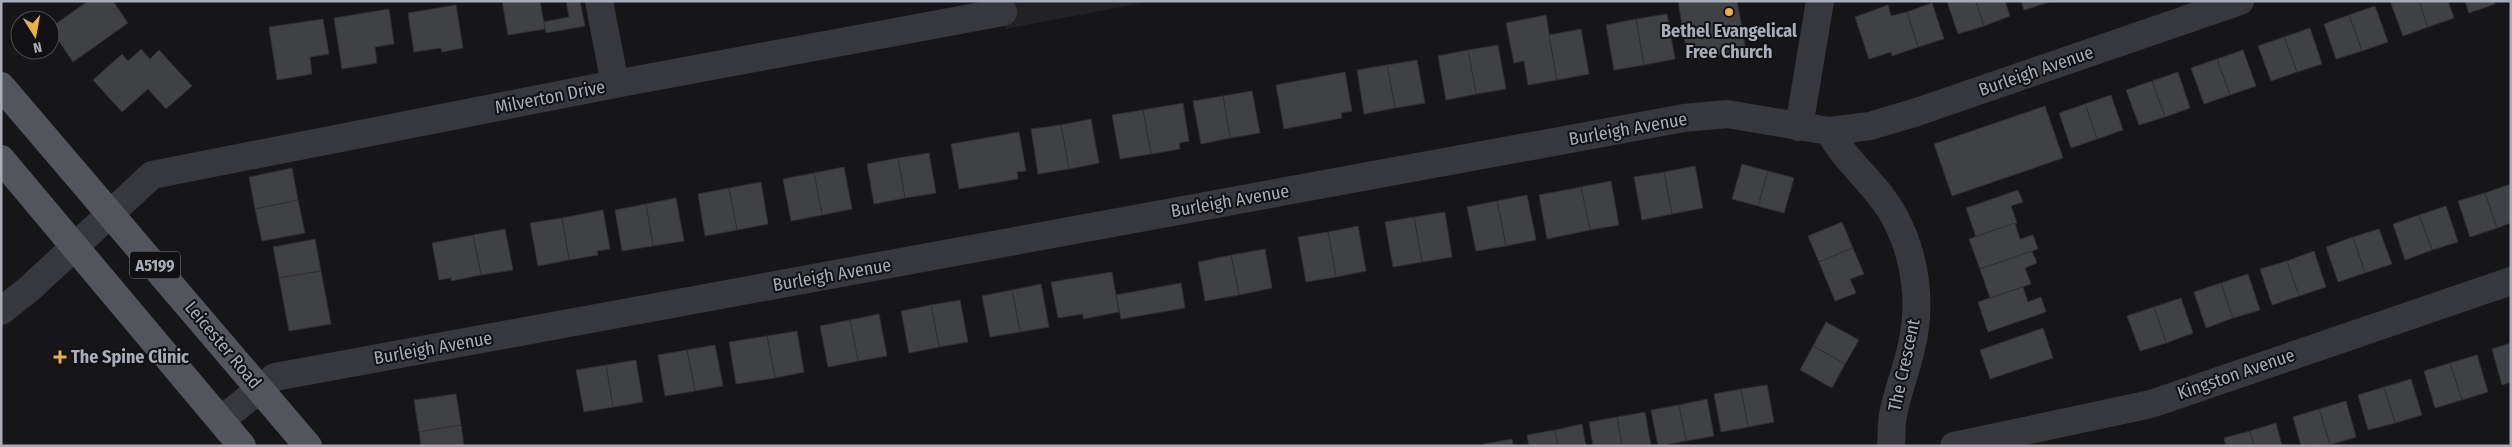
<svg xmlns="http://www.w3.org/2000/svg" width="2512" height="447" font-family="'Fira Sans Condensed',sans-serif">
<style>
.built{fill:#222225}
.building{fill:#404145;stroke:#303034}
.lines{fill:none;stroke-linecap:round;stroke-linejoin:round}
.minor{stroke:#37383d;stroke-width:28}
.major{stroke:#53555c;stroke-width:28}
.poi-dot{fill:#f2b134;stroke:#111113;stroke-width:2}
.labels{text-anchor:middle;stroke-width:4;stroke-linejoin:round;paint-order:stroke}
.shield{fill:#111113;stroke:#7b7e86;stroke-width:1}
.shield-label{font-size:16px;font-weight:bold;fill:#a8adb8}
.poi-label{font-size:18px;font-weight:bold;fill:#a8adb8;stroke:#111113}
.street-label{font-size:18px;fill:#a8adb8;stroke:#111113}
</style>
<rect width="100%" height="100%" fill="#161618"/>
<polygon class="built" points="1000,1 1152,1 1006,29"/>
<g class="building">
<polygon points="88,1 113,1 128,23 73,62 50,28"/>
<polygon points="502,1 540,1 545,29 508,35"/>
<polygon points="566,1 580,1 585,26 546,33 544,22 569,17"/>
<polygon points="1678,1 1737,1 1746,50 1688,60"/>
<polygon points="1947,1 1976,1 1984,26 1958,34"/>
<polygon points="1976,1 2005,1 2010,16 1984,26"/>
<polygon points="2021,1 2050,1 2050,2 2024,10"/>
<polygon points="2390,1 2419,1 2428,27 2403,36"/>
<polygon points="2419,1 2448,1 2454,18 2428,27"/>
<polygon points="2465,1 2494,1 2495,4 2469,13"/>
<polygon points="1932,3 1944,39 1918,47 1907,12"/>
<polygon points="456,5 463,48 442,52 441,48 414,52 408,13"/>
<polygon points="1888,5 1891,16 1907,12 1918,47 1892,56 1891,52 1869,59 1855,17"/>
<polygon points="2375,6 2388,42 2362,51 2349,15"/>
<polygon points="389,9 394,44 375,47 377,63 342,69 334,18"/>
<polygon points="1667,14 1675,59 1644,65 1636,19"/>
<polygon points="1546,15 1557,80 1528,85 1524,61 1514,63 1506,23"/>
<polygon points="2349,15 2362,51 2336,59 2324,24"/>
<polygon points="323,19 329,54 310,57 312,74 277,80 269,27"/>
<polygon points="1636,19 1644,65 1614,70 1606,25"/>
<polygon points="2310,28 2322,64 2297,72 2284,37"/>
<polygon points="1581,29 1589,74 1557,80 1549,35"/>
<polygon points="2284,37 2297,72 2271,81 2258,46"/>
<polygon points="1498,45 1506,89 1476,94 1468,50"/>
<polygon points="141,49 150,59 159,50 192,86 166,109 148,89 122,112 93,80 122,54 128,61"/>
<polygon points="1468,50 1476,94 1446,100 1438,56"/>
<polygon points="2243,50 2256,86 2230,95 2217,59"/>
<polygon points="2217,59 2230,95 2204,104 2191,68"/>
<polygon points="1417,60 1425,103 1395,108 1387,65"/>
<polygon points="1387,65 1395,108 1364,114 1357,70"/>
<polygon points="1345,72 1352,111 1341,113 1342,118 1284,129 1276,85"/>
<polygon points="2178,72 2190,108 2165,117 2152,81"/>
<polygon points="2152,81 2165,117 2139,125 2126,90"/>
<polygon points="1252,91 1260,133 1230,138 1223,96"/>
<polygon points="2111,95 2123,130 2097,139 2085,104"/>
<polygon points="1223,96 1230,138 1201,144 1193,101"/>
<polygon points="1183,103 1189,141 1179,143 1180,149 1151,154 1143,110"/>
<polygon points="2085,104 2097,139 2071,148 2059,113"/>
<polygon points="2045,106 2063,158 1952,196 1934,144"/>
<polygon points="1143,110 1151,154 1120,159 1112,115"/>
<polygon points="1091,119 1099,163 1069,169 1061,125"/>
<polygon points="1061,125 1069,169 1038,174 1031,129"/>
<polygon points="1019,132 1026,171 1017,172 1018,179 959,189 951,144"/>
<polygon points="929,153 936,193 905,198 898,158"/>
<polygon points="898,158 905,198 874,204 867,164"/>
<polygon points="1742,164 1768,171 1758,206 1732,199"/>
<polygon points="1695,166 1703,208 1672,214 1664,172"/>
<polygon points="844,167 852,209 822,215 814,173"/>
<polygon points="292,168 298,200 255,209 249,177"/>
<polygon points="1768,171 1794,178 1784,213 1758,206"/>
<polygon points="1664,172 1672,214 1642,220 1634,177"/>
<polygon points="814,173 822,215 791,221 783,179"/>
<polygon points="1611,181 1619,225 1590,230 1581,187"/>
<polygon points="761,182 768,224 737,230 729,188"/>
<polygon points="2511,184 2511,223 2497,228 2485,193"/>
<polygon points="1581,187 1590,230 1547,239 1539,195"/>
<polygon points="729,188 737,230 705,236 698,194"/>
<polygon points="2018,190 2023,202 2011,206 2017,223 1976,237 1966,208"/>
<polygon points="2485,193 2497,228 2470,237 2458,201"/>
<polygon points="1527,195 1536,240 1506,246 1497,201"/>
<polygon points="676,198 684,241 653,246 646,204"/>
<polygon points="298,200 305,233 262,241 255,209"/>
<polygon points="1497,201 1506,246 1476,251 1467,207"/>
<polygon points="646,204 653,246 622,251 615,210"/>
<polygon points="2446,206 2458,242 2432,250 2419,215"/>
<polygon points="603,210 610,249 597,251 598,255 569,260 562,218"/>
<polygon points="1445,212 1452,257 1422,262 1414,217"/>
<polygon points="2419,215 2432,250 2405,260 2393,224"/>
<polygon points="1414,217 1422,262 1393,267 1385,222"/>
<polygon points="562,218 569,260 538,266 530,223"/>
<polygon points="1842,222 1853,248 1819,262 1808,236"/>
<polygon points="2015,223 2020,239 2033,235 2038,249 1980,269 1969,239"/>
<polygon points="1358,226 1366,271 1336,277 1328,232"/>
<polygon points="505,229 513,270 481,275 473,235"/>
<polygon points="2379,229 2392,264 2365,273 2353,237"/>
<polygon points="1328,232 1336,277 1306,282 1298,237"/>
<polygon points="473,235 481,275 451,281 451,278 439,280 432,243"/>
<polygon points="2353,237 2365,273 2338,282 2326,247"/>
<polygon points="315,239 321,271 279,278 273,247"/>
<polygon points="1853,248 1864,274 1850,279 1856,293 1835,301 1819,262"/>
<polygon points="1265,249 1272,288 1239,295 1231,255"/>
<polygon points="2032,251 2037,263 2025,268 2031,284 1990,298 1980,269"/>
<polygon points="2314,251 2326,287 2299,296 2287,261"/>
<polygon points="1231,255 1239,295 1205,301 1198,262"/>
<polygon points="2287,261 2299,296 2272,305 2260,269"/>
<polygon points="321,271 331,324 289,331 279,278"/>
<polygon points="1112,272 1119,312 1083,319 1083,314 1058,318 1051,282"/>
<polygon points="2248,274 2260,310 2233,318 2221,283"/>
<polygon points="1181,283 1185,308 1121,319 1116,295"/>
<polygon points="2221,283 2233,318 2206,328 2194,292"/>
<polygon points="1041,284 1049,327 1020,332 1012,290"/>
<polygon points="2023,287 2028,302 2041,297 2046,312 1988,332 1978,302"/>
<polygon points="1012,290 1020,332 990,337 982,296"/>
<polygon points="2181,298 2193,333 2166,343 2154,307"/>
<polygon points="960,300 968,342 939,347 931,305"/>
<polygon points="931,305 939,347 909,353 901,311"/>
<polygon points="2154,307 2166,343 2140,351 2127,316"/>
<polygon points="879,314 887,356 858,361 850,320"/>
<polygon points="850,320 858,361 828,367 820,326"/>
<polygon points="1826,322 1859,340 1845,364 1813,346"/>
<polygon points="2043,328 2053,358 1990,379 1980,350"/>
<polygon points="797,331 804,372 775,378 767,336"/>
<polygon points="767,336 775,378 736,384 729,342"/>
<polygon points="2511,343 2511,382 2502,385 2492,349"/>
<polygon points="715,345 723,386 695,391 687,350"/>
<polygon points="1813,346 1845,364 1832,388 1800,370"/>
<polygon points="687,350 695,391 665,396 658,355"/>
<polygon points="2477,355 2488,392 2462,400 2450,363"/>
<polygon points="636,360 643,402 613,407 606,365"/>
<polygon points="2450,363 2462,400 2435,408 2424,371"/>
<polygon points="606,365 613,407 584,412 576,370"/>
<polygon points="2411,379 2422,415 2395,423 2384,387"/>
<polygon points="1767,385 1774,422 1748,427 1741,389"/>
<polygon points="2384,387 2395,423 2368,430 2358,395"/>
<polygon points="1741,389 1748,427 1721,432 1714,394"/>
<polygon points="456,394 461,425 419,432 414,400"/>
<polygon points="1707,399 1714,436 1686,441 1679,405"/>
<polygon points="2346,401 2356,437 2330,445 2319,409"/>
<polygon points="1679,405 1686,441 1658,446 1651,410"/>
<polygon points="2319,409 2330,445 2301,446 2293,417"/>
<polygon points="1645,412 1651,446 1622,446 1617,417"/>
<polygon points="1617,417 1622,446 1593,446 1589,422"/>
<polygon points="2276,423 2282,446 2254,446 2250,431"/>
<polygon points="1582,424 1586,446 1558,446 1555,430"/>
<polygon points="461,425 464,446 421,446 419,432"/>
<polygon points="1555,430 1558,446 1529,446 1527,435"/>
<polygon points="2250,431 2254,446 2226,446 2224,438"/>
<polygon points="1512,439 1513,446 1484,446 1484,444"/>
</g>
<g class="lines">
<g class="minor">
<polyline points="599,1 615,84"/>
<polyline points="1799,127 1820,1"/>
<path d="M1829,131C1846,163 1877,184 1894,216C1916,256 1922,304 1911,349C1906,371 1897,393 1893,415C1891,425 1892,436 1891,446"/>
<polyline points="1,311 29,289 152,175 615,84 1003,12"/>
<polyline points="221,420 275,377 1684,118 1727,114 1829,131 1870,126 1917,112 2240,1"/>
<polyline points="1954,446 2151,404 2511,281"/>
</g>
<g class="major">
<polyline points="1,86 308,446"/>
<polyline points="1,159 242,446"/>
</g>
</g>
<g class="poi-dot">
<circle cx="1729" cy="12" r="5"/>
<path d="M57.5 349.5h5v5h5v5h-5v5h-5v-5h-5v-5h5z"/>
</g>
<g class="labels">
<rect class="shield" x="130" y="251.5" width="50" height="27" rx="4"/>
<g class="shield-label">
<text x="155" y="271">A5199</text>
</g>
<g class="poi-label">
<text x="1729" y="37">Bethel Evangelical<tspan x="1729" dy="21">Free Church</tspan></text>
<text x="71" y="363" text-anchor="start">The Spine Clinic</text>
</g>
<g class="street-label">
<text transform="translate(2036 71) rotate(-19)" y="6">Burleigh Avenue</text>
<text transform="translate(550 97) rotate(-11)" y="6">Milverton Drive</text>
<text transform="translate(1628 129) rotate(-10)" y="6">Burleigh Avenue</text>
<text transform="translate(1230 201) rotate(-10)" y="6">Burleigh Avenue</text>
<text transform="translate(832 275) rotate(-10)" y="6">Burleigh Avenue</text>
<text transform="translate(223 345) rotate(50)" y="6">Leicester Road</text>
<text transform="translate(433 348) rotate(-10)" y="6">Burleigh Avenue</text>
<text transform="translate(1904 365) rotate(-78)" y="6">The Crescent</text>
<text transform="translate(2236 374) rotate(-19)" y="6">Kingston Avenue</text>
</g>
</g>
<rect width="2512" height="447" fill="none" stroke="#a8adb8" stroke-width="5"/>
<g transform="translate(35 35) rotate(169)"><circle r="24" fill="#111113" stroke="#4d4f55"/>
<path d="M0-4L9 19L0 12L-9 19Z" fill="#f2b134"/>
<text y="-8" font-size="14" font-weight="bold" text-anchor="middle" fill="#a8adb8">N</text>
</g>
</svg>
